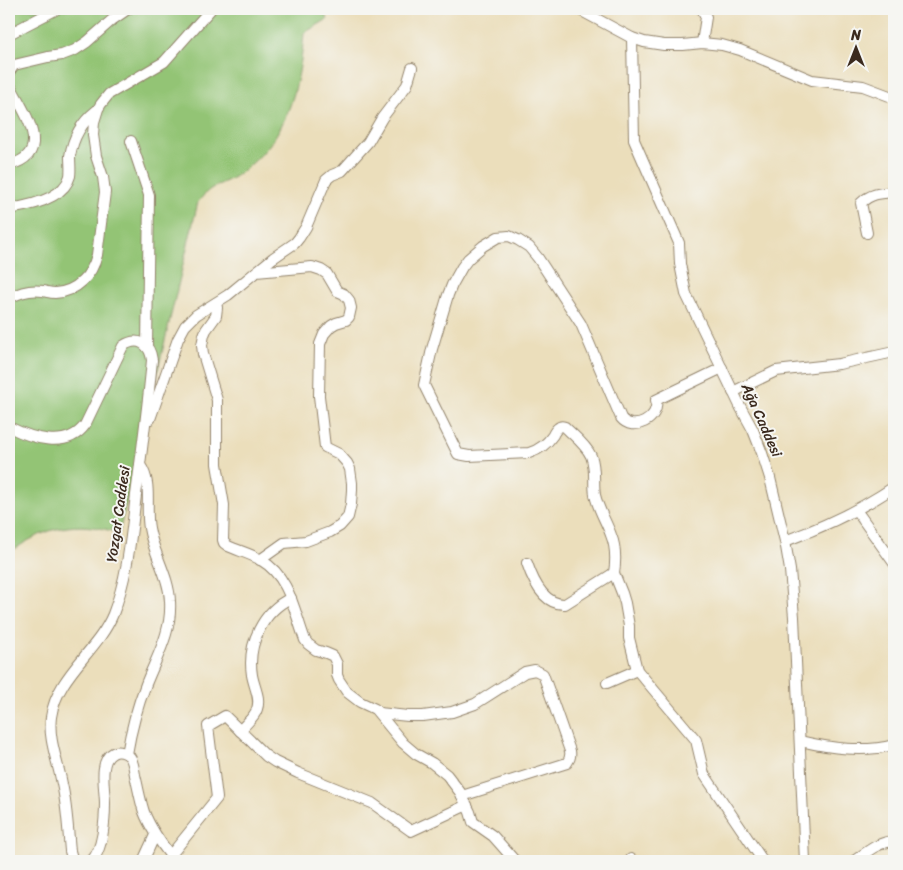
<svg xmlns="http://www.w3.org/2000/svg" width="903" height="870" font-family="Sriracha,sans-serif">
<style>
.green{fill:#93c475;stroke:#67774a}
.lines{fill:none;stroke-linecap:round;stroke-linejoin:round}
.minor-casing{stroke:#93846c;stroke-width:12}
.minor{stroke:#fff;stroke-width:10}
.labels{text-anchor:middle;stroke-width:4;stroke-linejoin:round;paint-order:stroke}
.street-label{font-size:15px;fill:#3b2a1e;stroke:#f6f6f2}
</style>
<rect width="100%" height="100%" fill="#f6f6f2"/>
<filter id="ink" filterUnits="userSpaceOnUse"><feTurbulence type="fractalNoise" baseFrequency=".02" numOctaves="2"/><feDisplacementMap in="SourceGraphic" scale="10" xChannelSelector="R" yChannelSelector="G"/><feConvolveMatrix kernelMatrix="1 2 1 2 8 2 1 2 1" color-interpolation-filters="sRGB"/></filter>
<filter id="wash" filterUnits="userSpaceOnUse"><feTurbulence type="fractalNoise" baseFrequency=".0096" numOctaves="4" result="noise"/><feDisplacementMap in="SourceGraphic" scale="20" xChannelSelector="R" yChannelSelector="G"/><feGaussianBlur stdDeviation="1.12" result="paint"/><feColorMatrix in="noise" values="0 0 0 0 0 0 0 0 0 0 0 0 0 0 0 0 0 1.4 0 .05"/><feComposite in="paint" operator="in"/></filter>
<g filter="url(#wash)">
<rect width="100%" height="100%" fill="#ebdebb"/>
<path class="green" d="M9,9H321L328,19L304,33C300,84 288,137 245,169C238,175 230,180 222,183C219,185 215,186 212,188C207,191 202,197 198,202L119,533C75,519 45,527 9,553Z"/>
</g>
<g filter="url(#ink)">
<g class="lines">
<defs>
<g id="minor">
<polyline points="578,9 632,38 644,42 664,45 683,45 702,43 722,45 740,50 812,80 863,86 892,97 894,95"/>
<polyline points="9,34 57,9"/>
<polyline points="632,38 634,140 679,243 680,264 686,294 741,408 753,430 762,453 770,478 785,541 790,570 794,617 805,861"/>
<polyline points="702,43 706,17 702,9"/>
<polyline points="9,72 14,65 48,57 62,55 75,50 87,42 112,20 128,9"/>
<path d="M9,83C22,110 56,153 9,165"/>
<polyline points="131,141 149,195 147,347"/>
<path d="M9,209C29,206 64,199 70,176C71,170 70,163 70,156C73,138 82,122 96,111"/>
<path d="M867,233L861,203C871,193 881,193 894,192"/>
<polyline points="256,272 312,267 321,270 327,274 337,291 344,294 349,300 351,308 349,317 346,320 336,323 331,326 324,334 320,344 319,396 325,447 339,454 347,463 350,469 352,483 352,490 351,504 348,517 340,526 330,532 306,541 284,543 260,560"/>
<path d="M9,298C20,292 31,289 43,291C48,292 51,293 55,293C77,292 92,275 97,255L105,192L103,177L96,156L93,135L94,122L98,109L101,104L109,94L164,62L211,9"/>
<path d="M216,303L217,308L216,316L206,330L204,335L202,345L203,354L217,400V464L224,505L223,540L224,543L228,546C239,551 251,554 261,560C290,577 294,611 305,640L308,644L316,650L326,653L333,656L337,664V675L339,680L347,692L360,702L375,709L403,743L416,754L432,763L447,775L460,792L470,812L473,822L493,836L501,845L515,861"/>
<polyline points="733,392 776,371 839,364 894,352"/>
<polyline points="150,419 178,339 185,326 196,315 228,295 273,258 295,243 299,238 306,227 326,180 332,175 342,171 368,142 382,118 407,85 412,68"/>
<path d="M9,427C31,438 67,450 85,425L123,346C138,336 150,344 152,360C148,405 142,450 136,495C131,535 128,576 113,614C98,651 57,675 51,717C48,739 58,762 62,784C67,806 68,829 70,851L72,858L76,861"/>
<polyline points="856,510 894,563"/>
<path d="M785,541C823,527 860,510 894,487"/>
<path d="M527,563C533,581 544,605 565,604L614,573L622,593L625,603L629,626V638L637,670L696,740L704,774L763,861"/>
<path d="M614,573C616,560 616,547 611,535C606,521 598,509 595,495C593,483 596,468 591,456C586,445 574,436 565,427C562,426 561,425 558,428C557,428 553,434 553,435C547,444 539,450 529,453L469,456L458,454L424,385L432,349L448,295L452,285L462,267L468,259L483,246L498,237L509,236L518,240L529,247L538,258L581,324L621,418C633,433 660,419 656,400L722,368"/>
<polyline points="607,683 637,670"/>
<path d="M379,713L408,716H423L452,712L475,704L525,672L535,670L543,674L570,751C571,756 570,759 567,763L462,796"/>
<path d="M240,731C245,724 255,717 257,709C261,698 254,687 252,675C247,644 263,611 291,598"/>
<path d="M800,741C830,748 863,753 894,745"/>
<path d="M127,754C131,730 137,707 146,684C157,656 172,632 170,601C169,576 153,553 149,528C145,507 153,483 140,465"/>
<polyline points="170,856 217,798 208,726 225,716 266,756 275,762 298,773 372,803 411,831 467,805"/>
<polyline points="631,859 631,861"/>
<path d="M91,861C103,851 105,819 105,803C105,790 98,760 113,753C118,750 126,752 130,757C133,761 134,769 135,775C138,787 140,800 144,812C151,830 162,845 174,860"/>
<polyline points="143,861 155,835"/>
<path d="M854,861C867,852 878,842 894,841"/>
</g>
</defs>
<use href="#minor" class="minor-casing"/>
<use href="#minor" class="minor"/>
</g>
</g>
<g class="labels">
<g class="street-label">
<text transform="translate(762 420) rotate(66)" y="5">Ağa Caddesi</text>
<text transform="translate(118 514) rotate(-82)" y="5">Yozgat Caddesi</text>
</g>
</g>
<rect width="903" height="870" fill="none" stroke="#f6f6f2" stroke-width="30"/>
<g transform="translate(856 48)" stroke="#f6f6f2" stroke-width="4" paint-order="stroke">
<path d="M0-4L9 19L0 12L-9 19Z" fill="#3b2a1e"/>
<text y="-8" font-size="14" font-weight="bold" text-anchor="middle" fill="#3b2a1e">N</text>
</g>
</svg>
